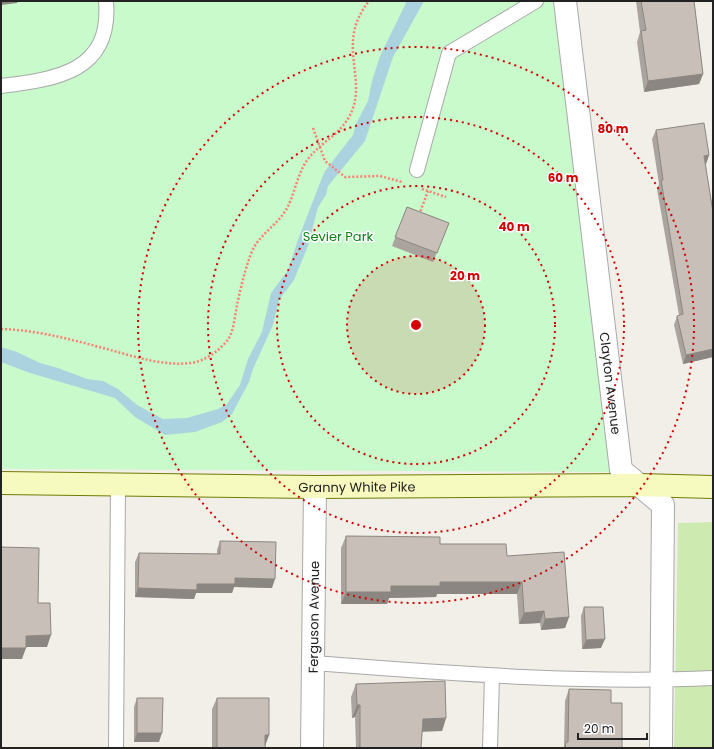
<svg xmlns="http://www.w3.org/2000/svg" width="714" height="749" font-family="Poppins,sans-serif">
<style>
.grass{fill:#cdebb0}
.park{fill:#c8facc}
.water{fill:#aad3df}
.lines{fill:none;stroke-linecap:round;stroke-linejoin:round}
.service-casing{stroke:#a9a9a9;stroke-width:16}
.minor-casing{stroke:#a9a9a9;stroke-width:24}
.secondary-casing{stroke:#707d05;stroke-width:24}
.path{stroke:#fa8072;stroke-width:2.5;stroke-dasharray:2 2;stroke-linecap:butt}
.service{stroke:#fff;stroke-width:14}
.minor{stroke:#fff;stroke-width:22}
.secondary{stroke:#f7fabf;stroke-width:22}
.wall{fill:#aba49e}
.shaded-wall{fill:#8b8681}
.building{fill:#c7bfb8;stroke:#8b8681}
.ring{fill:none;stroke:#d40000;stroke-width:2;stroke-dasharray:2 4}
.labels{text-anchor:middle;stroke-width:3;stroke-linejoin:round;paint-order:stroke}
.park-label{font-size:13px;fill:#0c8416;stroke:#fff}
.street-label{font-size:13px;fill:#222;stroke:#fff}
.centre{fill:#d40000;stroke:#fff;stroke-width:2}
.ring-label{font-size:12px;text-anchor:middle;font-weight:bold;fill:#d40000;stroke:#fff;stroke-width:3;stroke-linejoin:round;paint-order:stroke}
</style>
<rect width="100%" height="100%" fill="#f2efe9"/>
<polygon class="grass" points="713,522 713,748 674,748 678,523"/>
<polygon class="park" points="1,1 553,1 612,472 1,469"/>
<polygon class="water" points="407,1 424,1 393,57 365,141 328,186 326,195 318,207 308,246 294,280 279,300 273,325 253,369 249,382 232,414 222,422 195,432 165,435 135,417 115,398 30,373 1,362 1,347 17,352 40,363 58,368 87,379 103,381 118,389 137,405 163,419 187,418 218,409 227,404 240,385 248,359 262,332 271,293 288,270 299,237 322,178 325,171 353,135 356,124 368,101 372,81 380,56"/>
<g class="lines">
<defs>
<g id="service">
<path d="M1,86C57,79 112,72 106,1"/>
<polyline points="417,170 449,53 536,1"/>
<path d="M313,663C446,673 580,684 713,678"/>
<polyline points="116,748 118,485"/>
<polyline points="490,748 492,676"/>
</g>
<g id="minor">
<path id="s1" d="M565,1L621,470L663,505L661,748"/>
<path id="s2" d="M312,748L315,487"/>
</g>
<g id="secondary">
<path id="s3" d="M1,483L315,487L639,485L713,487"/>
</g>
</defs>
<use href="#service" class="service-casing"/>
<use href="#minor" class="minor-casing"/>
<use href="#secondary" class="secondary-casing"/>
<g class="path">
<polyline points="313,128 325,161 345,177 380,176 402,182"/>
<polyline points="422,189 446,197"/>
<polyline points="419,215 428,191"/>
<path d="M1,329C39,330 77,341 114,351C139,358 165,366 190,363C204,362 221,350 229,338C234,329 235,316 237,305C241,287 245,269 252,251C259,236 274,227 284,213C295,197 296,175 308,159C320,143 339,135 349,117C370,79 334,45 369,1"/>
</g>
<use href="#service" class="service"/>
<use href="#minor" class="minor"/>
<use href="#secondary" class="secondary"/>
</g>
<g class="wall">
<polygon points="636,1 694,1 703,74 699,84 644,92 637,42 640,32"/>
<polygon points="656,130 709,155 706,164 713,357 683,364 674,325 677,316 679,315 657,189 659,184 652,139"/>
<polygon points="407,207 449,223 433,262 392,246"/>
<polygon points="346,536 440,544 507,556 569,617 565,628 541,630 540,623 519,624 517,594 437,594 436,597 389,598 387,604 341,604 341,548"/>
<polygon points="220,541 272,588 234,587 232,593 196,593 194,599 135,597 135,562 139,553 217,554 217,550"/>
<polygon points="584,607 601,648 582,649 581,616"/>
<polygon points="356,684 446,718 442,731 422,731 421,748 356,748 355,717 352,718 351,697"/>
<polygon points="569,689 611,703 622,748 563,748 564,746 565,701"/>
<polygon points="137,698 159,742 134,742 134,707"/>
<polygon points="217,698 269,735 265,746 265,748 212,748 212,709"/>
</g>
<g class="shaded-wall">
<polygon points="1,1 18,1 17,3 1,5"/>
<polygon points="703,74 699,84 644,92 648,81"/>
<polygon points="709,155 706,164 704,156"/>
<polygon points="713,349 713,357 683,364 686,355"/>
<polygon points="235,578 275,579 272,588 234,587 232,593 196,593 194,599 135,597 138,588 197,584"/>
<polygon points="440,582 522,582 517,594 437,594 436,597 389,598 387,604 341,604 346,592 391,586"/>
<polygon points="544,611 540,623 519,624 524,613"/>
<polygon points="569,617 565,628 541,630 545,619"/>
<polygon points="51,635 47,647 22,647 26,636"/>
<polygon points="605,639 601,648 582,649 586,640"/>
<polygon points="1,648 26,648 22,659 1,659"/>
<polygon points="357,705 360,705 355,717 352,718"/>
<polygon points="446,718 442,731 418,732 423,719"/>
<polygon points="137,733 162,733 159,742 134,742"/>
<polygon points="265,735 269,735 265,746"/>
</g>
<g class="building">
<polygon points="641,1 694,1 703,74 648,81 641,31 646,30"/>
<polygon points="704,123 709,155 704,156 713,212 713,349 686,355 677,316 683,314 661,180 663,180 656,130"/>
<polygon points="407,207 449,223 437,253 395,237"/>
<polygon points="346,536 440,537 440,544 506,544 507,556 564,552 569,617 545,619 544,611 524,613 522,582 440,582 440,586 391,586 391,592 346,592"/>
<polygon points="220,541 276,542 275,579 235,578 235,584 197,584 197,590 138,588 139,553 220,554"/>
<polygon points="1,547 39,548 38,603 50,603 51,635 26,636 26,648 1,648"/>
<polygon points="584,607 603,607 605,639 586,640"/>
<polygon points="445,681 446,718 423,719 421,748 360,748 360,705 357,705 356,684"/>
<polygon points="569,689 611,690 611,703 622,703 622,748 565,748 566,742 568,742"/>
<polygon points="137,698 163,698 162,733 137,733"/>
<polygon points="217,698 269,698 269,735 265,735 265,748 217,748"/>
</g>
<circle cx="416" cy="325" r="69" fill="#d40000" fill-opacity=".12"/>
<g class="ring">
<circle cx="416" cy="325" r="69"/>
<circle cx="416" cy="325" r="139"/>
<circle cx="416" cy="325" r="208"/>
<circle cx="416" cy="325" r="278"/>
</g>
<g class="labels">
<g class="park-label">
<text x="338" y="241">Sevier Park</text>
</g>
<g class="street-label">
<text dy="5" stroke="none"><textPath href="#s1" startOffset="385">Clayton Avenue</textPath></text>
<text dy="5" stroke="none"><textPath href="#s3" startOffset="356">Granny White Pike</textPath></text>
<text dy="5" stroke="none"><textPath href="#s2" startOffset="131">Ferguson Avenue</textPath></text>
</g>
</g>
<circle cx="416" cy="325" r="6" class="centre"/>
<g class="ring-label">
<text x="613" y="133">80 m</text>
<text x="563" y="182">60 m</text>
<text x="514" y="231">40 m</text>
<text x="465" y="280">20 m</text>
</g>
<rect width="714" height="749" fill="none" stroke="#222222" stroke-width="4"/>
<path d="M578 733v6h69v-6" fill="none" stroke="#222222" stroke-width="2"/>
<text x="584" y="733" font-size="12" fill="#222222" stroke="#ffffff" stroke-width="3" paint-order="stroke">20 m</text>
</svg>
